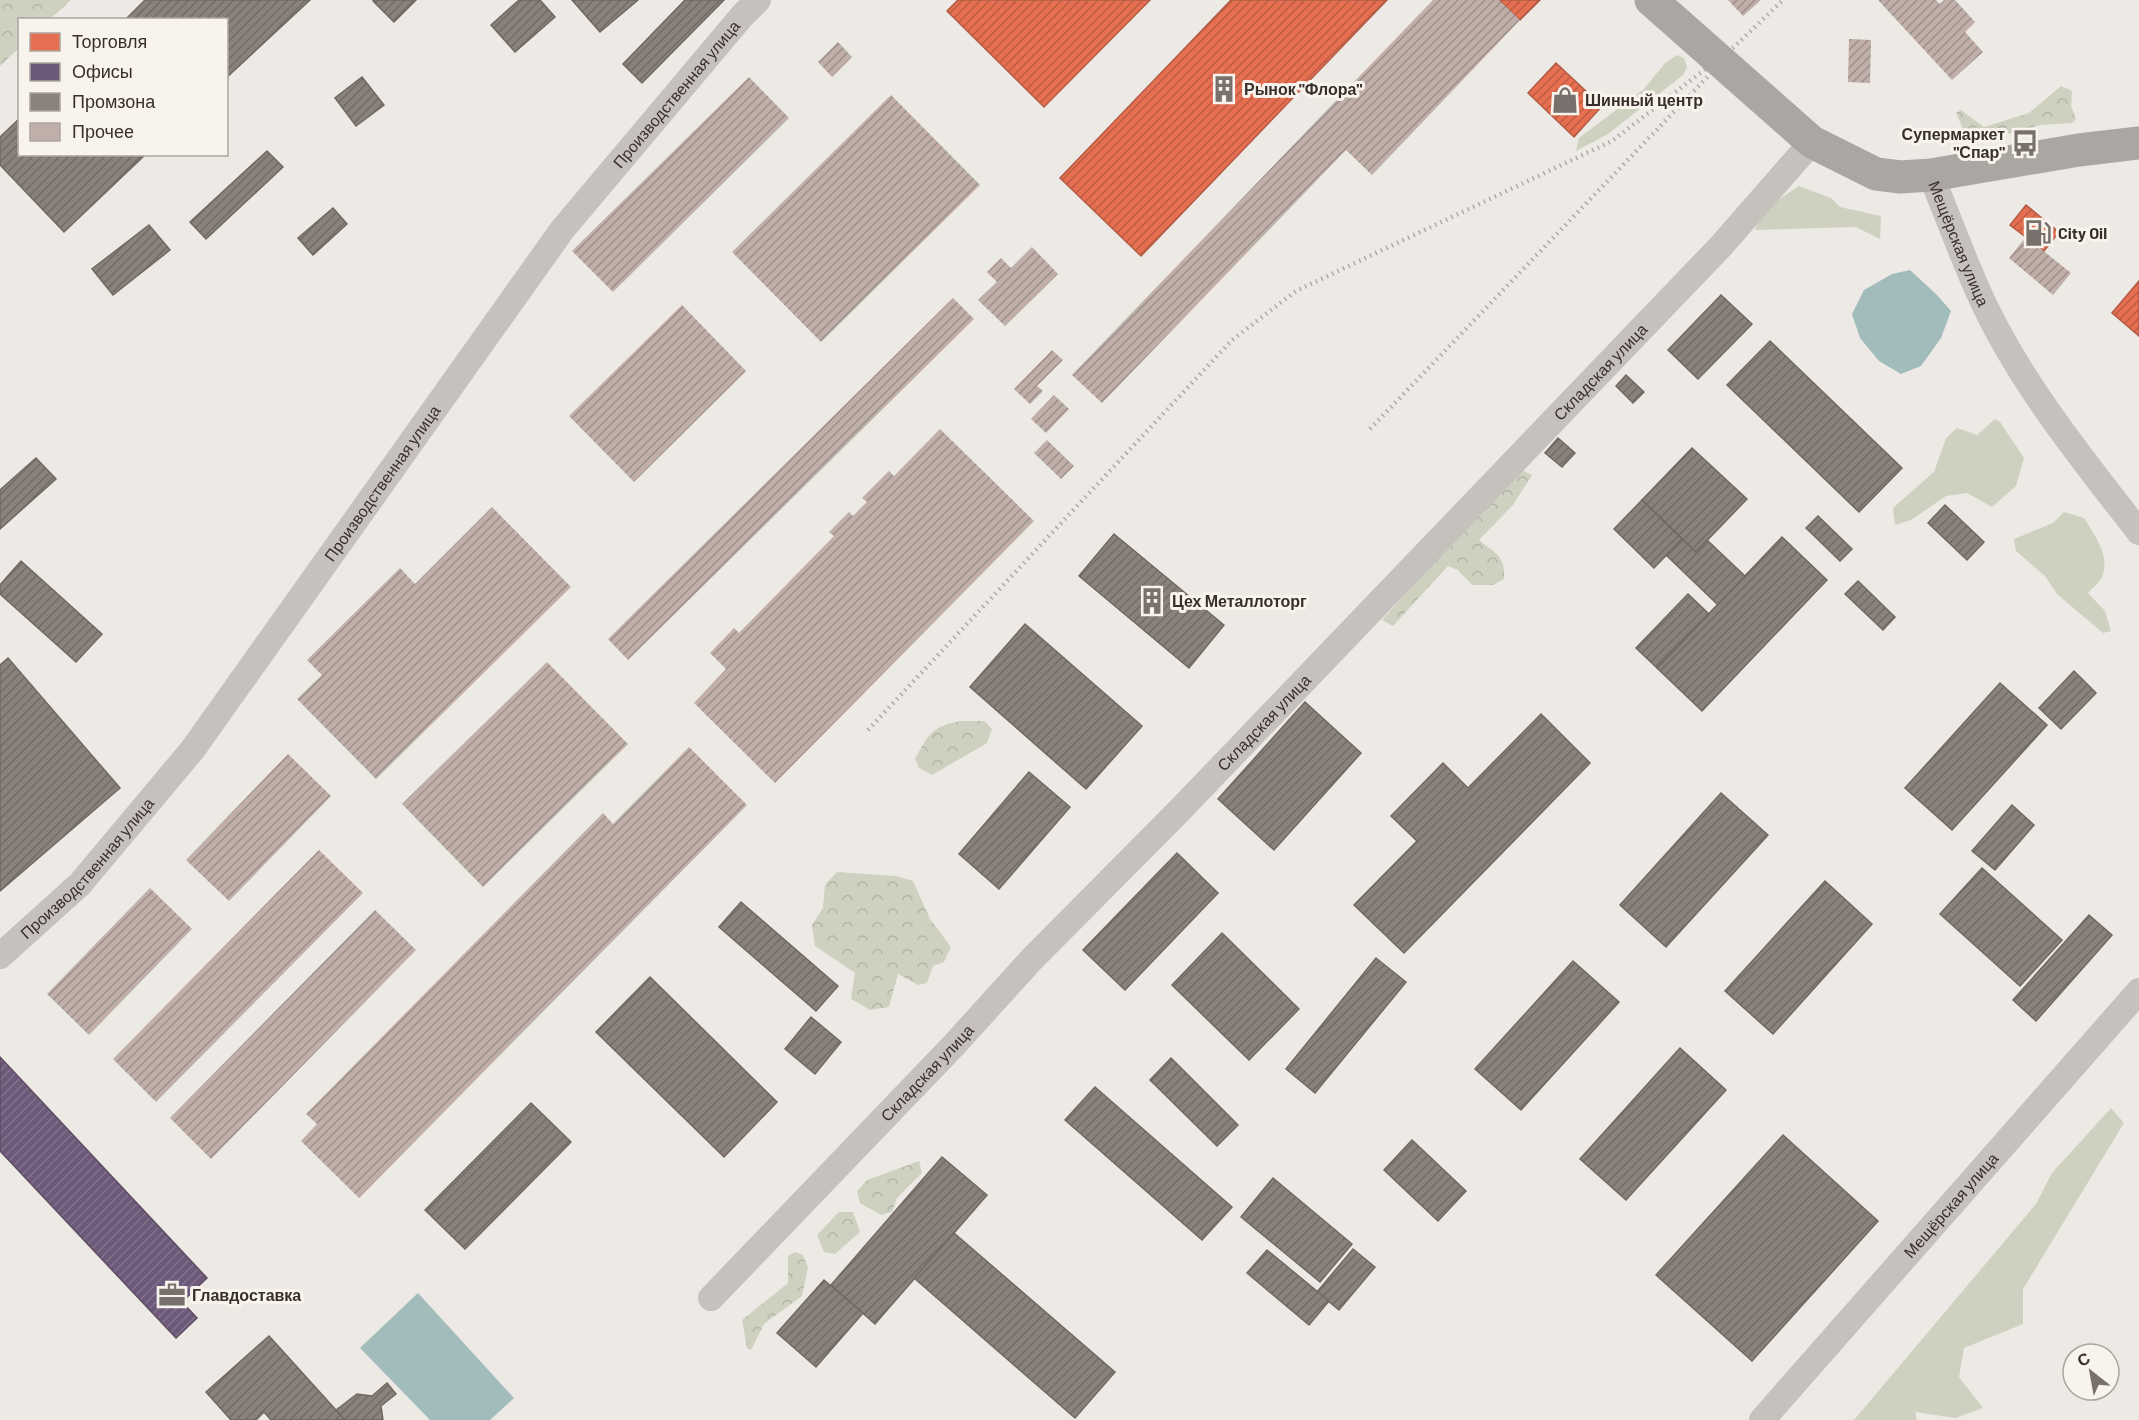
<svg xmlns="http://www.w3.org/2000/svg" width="2139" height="1420" font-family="Barlow,sans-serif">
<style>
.grass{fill:#ced1c0}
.forest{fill:url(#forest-crowns)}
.water{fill:#a2bcbc}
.shops{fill:url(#shops-hatch);stroke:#b25c46;stroke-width:1.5}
.offices{fill:url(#offices-hatch);stroke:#5d4c62;stroke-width:1.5}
.industry{fill:url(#industry-hatch);stroke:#716864;stroke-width:1.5}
.building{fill:url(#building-hatch)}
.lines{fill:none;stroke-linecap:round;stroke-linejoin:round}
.minor{stroke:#c6c1bd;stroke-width:26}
.major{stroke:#aba6a2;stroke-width:33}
.rail{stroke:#aeaaa7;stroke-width:4.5;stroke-dasharray:1.5 4.5;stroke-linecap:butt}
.labels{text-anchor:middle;stroke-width:6;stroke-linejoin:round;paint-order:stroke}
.poi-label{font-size:16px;font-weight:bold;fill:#372f2b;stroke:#f8f3ec;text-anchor:start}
.street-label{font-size:16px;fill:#372f2b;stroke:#f8f3ec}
</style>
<defs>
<pattern id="forest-crowns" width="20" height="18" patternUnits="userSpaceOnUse" patternTransform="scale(1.5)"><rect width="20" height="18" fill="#ced1c0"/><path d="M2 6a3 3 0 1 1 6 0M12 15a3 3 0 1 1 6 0" fill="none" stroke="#b2b4a5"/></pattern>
<pattern id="shops-hatch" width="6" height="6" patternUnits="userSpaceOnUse" patternTransform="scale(1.5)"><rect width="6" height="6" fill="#e76f51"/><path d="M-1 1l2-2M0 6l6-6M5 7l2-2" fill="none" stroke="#bc5c43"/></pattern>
<pattern id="offices-hatch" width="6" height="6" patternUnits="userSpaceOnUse" patternTransform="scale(1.5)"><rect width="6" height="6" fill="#6d597a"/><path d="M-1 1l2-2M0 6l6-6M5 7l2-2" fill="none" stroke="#82738b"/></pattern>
<pattern id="industry-hatch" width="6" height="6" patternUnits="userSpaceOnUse" patternTransform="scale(1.5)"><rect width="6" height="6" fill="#8a817c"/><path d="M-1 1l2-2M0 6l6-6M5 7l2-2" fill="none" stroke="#726a66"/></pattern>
<pattern id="building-hatch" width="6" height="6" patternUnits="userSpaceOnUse" patternTransform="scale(1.5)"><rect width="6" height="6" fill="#bfafa8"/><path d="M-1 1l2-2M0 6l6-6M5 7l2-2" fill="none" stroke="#9c8f89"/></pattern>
</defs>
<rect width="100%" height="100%" fill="#ede9e4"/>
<g class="grass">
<polygon points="1677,55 1684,58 1687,67 1683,75 1608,134 1576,151 1579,138 1644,89 1665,63"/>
<polygon points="1799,186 1831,198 1840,207 1881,216 1880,239 1856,227 1755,230 1763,210"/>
<polygon points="1995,419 2000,422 2024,458 2016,486 1992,507 1967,493 1946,496 1911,520 1895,525 1893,508 1934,472 1946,438 1957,428 1977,435"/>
<path d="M2064,512L2084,518C2095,536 2112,558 2101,579C2098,584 2091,589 2088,593L2105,611L2111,631L2103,633L2057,594L2045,576L2016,551L2014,539L2053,523Z"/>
<polygon points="2111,1108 2124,1123 2023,1289 2023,1324 1964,1348 1959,1377 1983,1408 1955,1418 1915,1412 1917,1420 1854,1420 2036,1204 2052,1173"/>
</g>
<g class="forest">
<polygon points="0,0 71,0 50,19 20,20 19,48 0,66"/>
<polygon points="2061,86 2072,91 2071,106 2076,119 2072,123 2040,125 1970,145 1956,113 1961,110 1984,127 2029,113"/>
<path d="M1518,468L1532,475L1513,505L1479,540C1495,553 1506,556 1504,579L1493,585H1472L1458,570L1448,566L1393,626L1382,620Z"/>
<path d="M960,721H984L992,729L987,743L932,775L919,768L915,759C929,734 931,727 960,721Z"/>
<polygon points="837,872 896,876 913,881 930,919 951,947 944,962 933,966 927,983 918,985 898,974 889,1007 870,1010 851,999 855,973 815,946 812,925 823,908 825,885"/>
<polygon points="919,1161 922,1173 897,1198 892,1212 881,1215 860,1203 857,1191 867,1180"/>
<polygon points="839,1212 853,1212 860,1232 835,1254 824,1252 817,1235"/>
<polygon points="795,1252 803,1255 808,1268 802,1296 764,1324 751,1350 747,1348 742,1320 788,1283 788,1256"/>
</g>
<g class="water">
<polygon points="1910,270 1937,295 1951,311 1941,338 1921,366 1901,374 1879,361 1860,338 1852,314 1864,290 1892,274"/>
<polygon points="418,1293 514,1398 490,1420 430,1420 360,1348"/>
</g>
<g class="shops">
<polygon points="958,0 1150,0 1044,107 947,11"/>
<polygon points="1231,0 1387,0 1141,256 1060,178"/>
<polygon points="1499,0 1540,0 1520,20"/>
<polygon points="1556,63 1602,106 1574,137 1528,93"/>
<polygon points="2026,205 2059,232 2044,251 2010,225"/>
<polygon points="2139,281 2139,336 2112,313"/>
</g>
<polygon class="offices" points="0,1057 207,1278 182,1302 197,1318 176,1338 0,1151"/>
<g class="industry">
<polygon points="145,0 310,0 226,78 226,20 125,20"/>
<polygon points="375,0 416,0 394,22 373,1"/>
<polygon points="519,0 540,0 555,17 515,52 491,25"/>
<polygon points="572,0 638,0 600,32"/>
<polygon points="685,0 724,0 642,83 623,64"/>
<polygon points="362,77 384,105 356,126 335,98"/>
<polygon points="20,118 20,154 146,154 64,232 0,165 0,137"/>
<polygon points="267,151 283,167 206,239 190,222"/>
<polygon points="333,208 347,224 313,255 298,238"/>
<polygon points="149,225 170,250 113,295 92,269"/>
<polygon points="1721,295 1752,324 1698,379 1668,350"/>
<polygon points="1770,341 1902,468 1859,512 1727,385"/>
<polygon points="1626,375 1644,392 1633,403 1616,386"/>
<polygon points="1558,438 1575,453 1562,467 1545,453"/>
<polygon points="1692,448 1747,499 1696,552 1642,500"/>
<polygon points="36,458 56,479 0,529 0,490"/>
<polygon points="1642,500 1682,539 1654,568 1614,529"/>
<polygon points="1945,505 1984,542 1967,560 1928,523"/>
<polygon points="1818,516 1852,549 1840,561 1806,528"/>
<polygon points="1114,534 1224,625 1189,668 1079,576"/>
<polygon points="1782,537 1827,580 1702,711 1657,668"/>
<polygon points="1682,539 1696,552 1707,540 1745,576 1718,605 1666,555"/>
<polygon points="21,561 102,634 76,662 0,594 0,585"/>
<polygon points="1858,581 1895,617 1883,630 1845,594"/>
<polygon points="1688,594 1709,614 1657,668 1636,648"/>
<polygon points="1025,624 1142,726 1086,789 970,687"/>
<polygon points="8,658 120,788 0,891 0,665"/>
<polygon points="2074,671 2096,693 2061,729 2039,708"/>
<polygon points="2000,683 2047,725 1952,830 1905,788"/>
<polygon points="1305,702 1361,753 1274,850 1218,799"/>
<polygon points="1541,714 1590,763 1404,953 1354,905 1417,841 1391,816 1443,763 1468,788"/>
<polygon points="1029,772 1070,807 999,889 959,854"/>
<polygon points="1721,793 1768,835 1666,947 1620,905"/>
<polygon points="2012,805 2034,825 1995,870 1972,851"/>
<polygon points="1177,853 1218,893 1125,990 1083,950"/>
<polygon points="1982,868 2062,940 2020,986 1940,914"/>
<polygon points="1825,881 1872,924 1773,1034 1725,991"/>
<polygon points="741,902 838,986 816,1011 719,927"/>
<polygon points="2089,915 2112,935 2036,1021 2013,1000"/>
<polygon points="1222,933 1299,1009 1249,1060 1172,985"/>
<polygon points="1376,958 1406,982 1315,1093 1286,1069"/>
<polygon points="1573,961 1619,1002 1521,1110 1475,1069"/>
<polygon points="650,977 777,1102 724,1157 596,1032"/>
<polygon points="811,1017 841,1042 815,1074 785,1049"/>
<polygon points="1680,1048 1726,1090 1626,1200 1580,1159"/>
<polygon points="1171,1058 1238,1125 1217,1146 1150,1080"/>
<polygon points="1095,1087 1232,1207 1202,1240 1065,1120"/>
<polygon points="531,1103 571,1142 465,1249 425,1210"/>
<polygon points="1783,1135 1878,1221 1752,1361 1656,1275"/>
<polygon points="1412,1140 1466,1191 1438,1221 1384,1170"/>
<polygon points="942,1157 987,1195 875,1324 831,1285"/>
<polygon points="1273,1178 1352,1244 1320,1282 1241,1217"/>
<polygon points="954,1233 1115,1372 1075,1418 914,1278"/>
<polygon points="1353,1249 1375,1267 1339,1310 1317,1292"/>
<polygon points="1267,1250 1329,1301 1309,1325 1247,1273"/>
<polygon points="824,1280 863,1313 816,1367 777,1333"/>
<polygon points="269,1336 336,1410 345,1420 271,1420 264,1412 256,1420 231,1420 206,1392"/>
<polygon points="387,1383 396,1394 381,1406 383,1420 345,1420 336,1410 357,1394 372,1396"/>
</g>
<g class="building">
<polygon points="1433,0 1499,0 1520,20 1372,175 1346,150 1102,403 1072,375"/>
<polygon points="1728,0 1761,0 1743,16"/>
<polygon points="1878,0 1936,0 1940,4 1944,0 1955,0 1975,22 1965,32 1983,52 1952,80"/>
<polygon points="1849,39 1871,40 1870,83 1848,82"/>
<polygon points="838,42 852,57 832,77 818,62"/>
<polygon points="749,77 789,118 613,292 572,251"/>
<polygon points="891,95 980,185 821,342 732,252"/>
<polygon points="2026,237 2071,273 2053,295 2009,258"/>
<polygon points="1032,247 1058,274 1005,326 978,300 997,282 987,272 1001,258 1011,268"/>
<polygon points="953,298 974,319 628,660 608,639"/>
<polygon points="682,305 746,371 634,482 569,416"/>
<polygon points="1052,350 1063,360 1037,386 1043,391 1030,404 1014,389"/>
<polygon points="1054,395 1069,409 1046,433 1031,419"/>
<polygon points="940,429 1034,521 775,783 694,703 726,669 710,653 734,628 739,633 834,536 829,532 849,512 853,516 867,502 862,498 889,471 894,476"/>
<polygon points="1047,440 1074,466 1061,479 1034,453"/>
<polygon points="492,507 571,587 376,779 297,699 322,675 307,660 400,568 415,584"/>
<polygon points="547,662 628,744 483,887 402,804"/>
<polygon points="689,747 747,805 359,1198 301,1141 317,1124 306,1114 603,813 613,824"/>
<polygon points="288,754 331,796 229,901 186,860"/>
<polygon points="319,850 363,893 156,1102 113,1059"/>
<polygon points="150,888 192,929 89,1035 47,994"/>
<polygon points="375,910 416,950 211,1159 170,1118"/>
</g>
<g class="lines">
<g class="minor">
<path id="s1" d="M1931,175C1948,217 1964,261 1983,302C2022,385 2083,460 2139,532"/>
<path id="s2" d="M0,956L80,884L193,749L562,230L742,16L758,0"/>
<path id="s3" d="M711,1298L954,1045L1032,959L1178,812L1721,246L1812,142"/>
<path id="s4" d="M1762,1420L2139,991"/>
</g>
<polyline class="major" points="1651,0 1812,142 1876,174 1901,177 1931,175 2079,150 2139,143"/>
<g class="rail">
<polyline points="1370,429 1714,70"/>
<polyline points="868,730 1232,340 1296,291 1612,141 1734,47 1783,0"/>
</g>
</g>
<defs>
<symbol id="building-bare" viewBox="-9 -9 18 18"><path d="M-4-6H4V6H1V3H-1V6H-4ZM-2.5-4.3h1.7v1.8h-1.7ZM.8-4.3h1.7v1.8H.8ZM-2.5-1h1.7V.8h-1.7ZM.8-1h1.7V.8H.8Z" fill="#77706c" stroke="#f8f3ec" stroke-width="2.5" paint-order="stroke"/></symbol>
<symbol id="shop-bare" viewBox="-9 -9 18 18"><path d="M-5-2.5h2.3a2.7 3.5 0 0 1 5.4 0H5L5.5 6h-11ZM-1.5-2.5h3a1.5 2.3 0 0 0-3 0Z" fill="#77706c" stroke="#f8f3ec" stroke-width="2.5" paint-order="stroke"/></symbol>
<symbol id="bus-bare" viewBox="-9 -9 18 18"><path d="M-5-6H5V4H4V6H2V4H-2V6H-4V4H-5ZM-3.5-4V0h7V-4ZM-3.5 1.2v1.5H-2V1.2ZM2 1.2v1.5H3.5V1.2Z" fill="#77706c" stroke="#f8f3ec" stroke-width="2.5" paint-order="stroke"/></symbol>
<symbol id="fuel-bare" viewBox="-9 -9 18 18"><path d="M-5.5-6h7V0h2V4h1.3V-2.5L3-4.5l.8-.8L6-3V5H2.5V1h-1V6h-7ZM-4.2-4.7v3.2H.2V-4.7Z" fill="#77706c" stroke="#f8f3ec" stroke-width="2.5" paint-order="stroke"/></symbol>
<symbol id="office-bare" viewBox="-9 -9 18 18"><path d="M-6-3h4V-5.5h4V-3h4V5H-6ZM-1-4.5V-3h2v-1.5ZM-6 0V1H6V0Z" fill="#77706c" stroke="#f8f3ec" stroke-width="2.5" paint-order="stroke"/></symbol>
</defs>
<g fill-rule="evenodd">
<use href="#building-bare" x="1205" y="70" width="38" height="38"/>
<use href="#shop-bare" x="1546" y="81" width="38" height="38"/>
<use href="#bus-bare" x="2006" y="124" width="38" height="38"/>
<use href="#fuel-bare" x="2019" y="214" width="38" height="38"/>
<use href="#building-bare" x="1133" y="582" width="38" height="38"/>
<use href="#office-bare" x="153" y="1276" width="38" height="38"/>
</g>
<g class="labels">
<g class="poi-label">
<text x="1244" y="95">Рынок "Флора"</text>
<text x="1585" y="106">Шинный центр</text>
<text x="2005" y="140" text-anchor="end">Супермаркет<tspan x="2005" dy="18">"Спар"</tspan></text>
<text x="2058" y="239">City Oil</text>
<text x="1172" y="607">Цех Металлоторг</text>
<text x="192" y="1301">Главдоставка</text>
</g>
<g class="street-label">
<text dy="6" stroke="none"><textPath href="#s2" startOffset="1098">Производственная улица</textPath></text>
<text dy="6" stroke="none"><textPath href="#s1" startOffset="74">Мещёрская улица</textPath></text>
<text dy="6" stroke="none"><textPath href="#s3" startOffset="1284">Складская улица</textPath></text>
<text dy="6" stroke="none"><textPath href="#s2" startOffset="610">Производственная улица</textPath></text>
<text dy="6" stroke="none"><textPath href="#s3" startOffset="798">Складская улица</textPath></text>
<text dy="6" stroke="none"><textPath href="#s2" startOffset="124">Производственная улица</textPath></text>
<text dy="6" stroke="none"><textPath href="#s3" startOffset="312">Складская улица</textPath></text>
<text dy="6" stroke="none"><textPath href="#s4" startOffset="286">Мещёрская улица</textPath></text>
</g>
</g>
<rect x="18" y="18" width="210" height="138" fill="#f8f3ec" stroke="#aba59f" stroke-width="1.5"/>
<rect x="30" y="33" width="30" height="18" fill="#e76f51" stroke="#aba59f" stroke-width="1.5"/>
<text x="72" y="48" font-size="18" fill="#372f2b">Торговля</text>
<rect x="30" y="63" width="30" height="18" fill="#6d597a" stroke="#aba59f" stroke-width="1.5"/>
<text x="72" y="78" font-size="18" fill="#372f2b">Офисы</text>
<rect x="30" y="93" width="30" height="18" fill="#8a817c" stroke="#aba59f" stroke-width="1.5"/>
<text x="72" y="108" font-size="18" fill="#372f2b">Промзона</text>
<rect x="30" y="123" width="30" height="18" fill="#bfafa8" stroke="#aba59f" stroke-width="1.5"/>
<text x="72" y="138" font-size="18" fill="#372f2b">Прочее</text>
<g transform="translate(2091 1372) rotate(329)"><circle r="28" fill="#f8f3ec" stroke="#aba59f" stroke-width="1.5"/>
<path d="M0-4.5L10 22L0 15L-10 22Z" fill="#77706c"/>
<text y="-9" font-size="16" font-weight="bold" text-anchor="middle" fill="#372f2b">С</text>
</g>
</svg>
